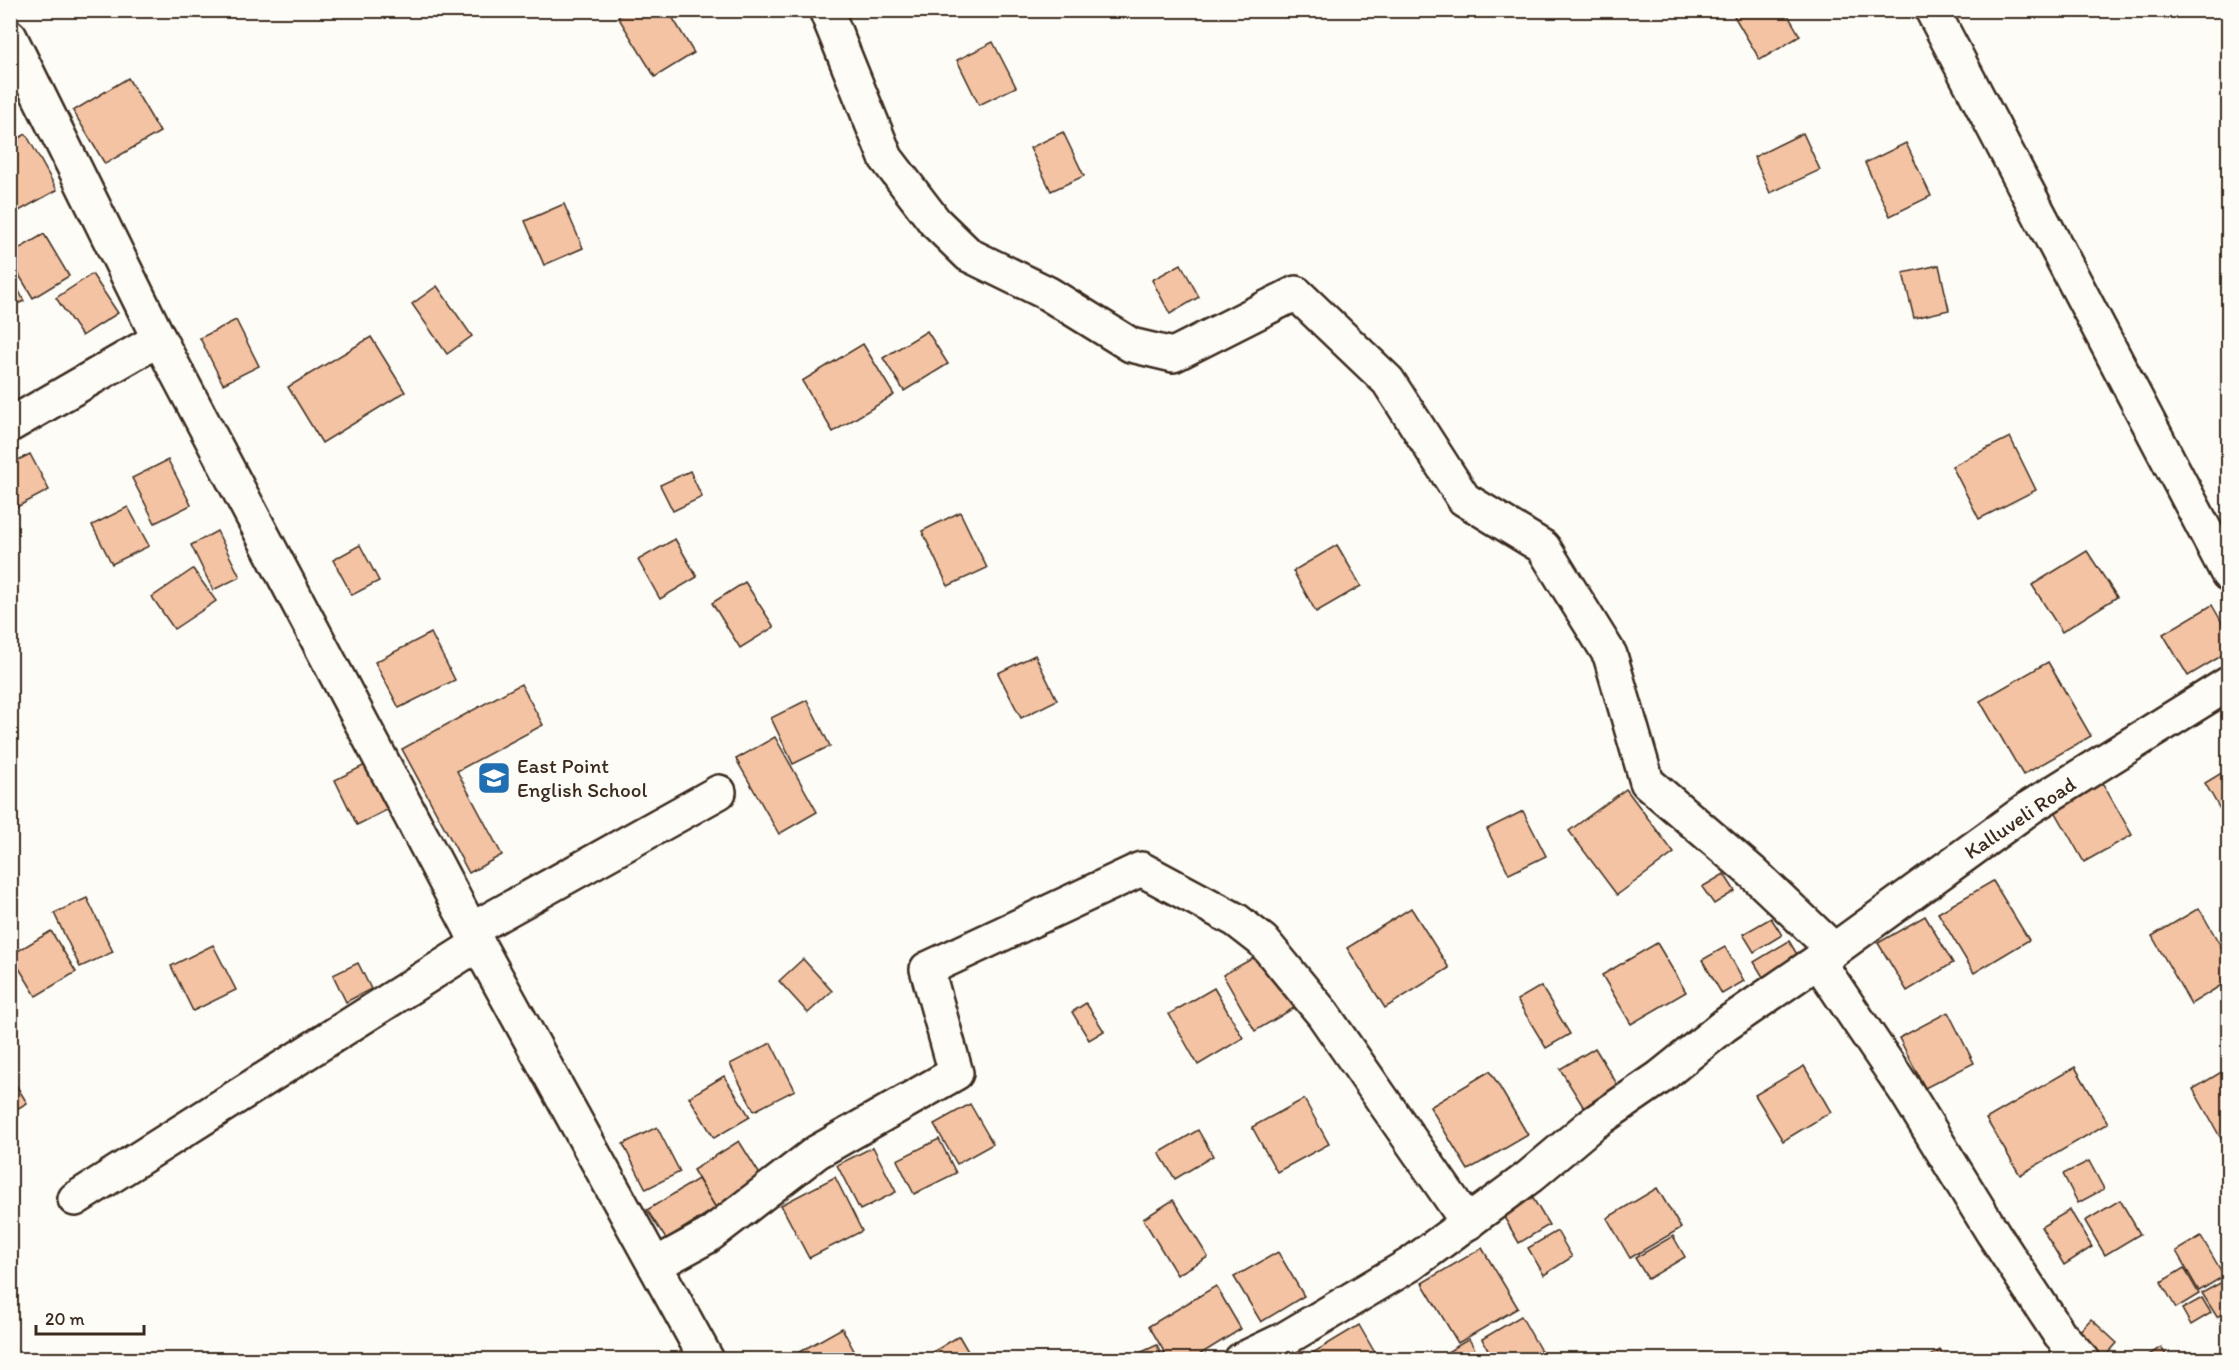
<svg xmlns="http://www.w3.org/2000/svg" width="2239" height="1370" font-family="Itim,sans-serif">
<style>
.building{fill:#f3c3a3;stroke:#3b2a1e;stroke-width:1.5}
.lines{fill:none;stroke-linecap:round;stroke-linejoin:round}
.minor-casing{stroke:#3b2a1e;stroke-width:38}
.minor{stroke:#fdfcf7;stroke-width:33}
.labels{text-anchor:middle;stroke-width:6;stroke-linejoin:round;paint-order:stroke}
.poi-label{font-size:21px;fill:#3b2a1e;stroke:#fdfcf7;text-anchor:start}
.street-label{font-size:21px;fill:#3b2a1e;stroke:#fdfcf7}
</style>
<rect width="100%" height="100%" fill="#fdfcf7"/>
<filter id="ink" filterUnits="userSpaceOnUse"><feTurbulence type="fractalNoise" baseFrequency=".0167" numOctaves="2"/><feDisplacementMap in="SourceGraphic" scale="12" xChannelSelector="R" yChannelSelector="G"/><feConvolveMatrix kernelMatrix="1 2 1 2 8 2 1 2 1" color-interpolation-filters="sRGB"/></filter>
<g filter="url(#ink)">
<g class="building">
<polygon points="628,10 668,10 694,53 655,77 618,17"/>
<polygon points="1744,10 1785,10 1800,36 1760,60 1734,16"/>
<polygon points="993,42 1016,87 979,105 957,60"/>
<polygon points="128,78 160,132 105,164 73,111"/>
<polygon points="1063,132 1084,176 1051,191 1030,148"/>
<polygon points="1803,133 1820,170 1770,193 1754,157"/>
<polygon points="26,134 57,190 17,212 10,201 10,143"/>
<polygon points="1906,143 1931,196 1890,216 1865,163"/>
<polygon points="564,204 583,248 544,265 525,221"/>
<polygon points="44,234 69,276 33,298 10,260 10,254"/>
<polygon points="1181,264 1199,297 1170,314 1152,280"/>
<polygon points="1939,265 1949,310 1914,318 1903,273"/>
<polygon points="92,274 118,313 82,336 56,298"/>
<polygon points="13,279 24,301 10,307 10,281"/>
<polygon points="437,286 472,336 447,354 412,304"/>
<polygon points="236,320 259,366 223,384 200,338"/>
<polygon points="927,331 948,364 904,391 883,358"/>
<polygon points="371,337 405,392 322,443 288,387"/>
<polygon points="863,344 894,395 833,432 802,381"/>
<polygon points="2010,437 2036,490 1979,519 1952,466"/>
<polygon points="30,454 49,490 17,507 10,495 10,464"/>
<polygon points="168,460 191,505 155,523 132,478"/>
<polygon points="690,471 702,497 673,511 660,485"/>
<polygon points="128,507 149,546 112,564 92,525"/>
<polygon points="960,512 987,568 948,586 922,531"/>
<polygon points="217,531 240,577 213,590 191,545"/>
<polygon points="675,539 697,577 660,599 638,560"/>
<polygon points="360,545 379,581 352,595 333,560"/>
<polygon points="1337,545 1361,586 1316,612 1293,571"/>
<polygon points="2087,551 2117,597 2062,632 2032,585"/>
<polygon points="193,569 216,601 174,629 152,597"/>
<polygon points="745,582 774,627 740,648 712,603"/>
<polygon points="2212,605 2228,633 2228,652 2188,676 2163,634"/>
<polygon points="431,633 455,680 399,708 375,662"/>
<polygon points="1035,655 1057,700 1021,718 998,673"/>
<polygon points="2048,662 2091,736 2023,775 1980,701"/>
<polygon points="521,684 543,725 457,771 502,855 469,873 402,749"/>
<polygon points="807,700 830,746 793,764 771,718"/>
<polygon points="775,737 817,812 779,834 736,759"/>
<polygon points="371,762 393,807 357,825 335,780"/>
<polygon points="2228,769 2228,823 2205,783"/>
<polygon points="2099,777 2132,835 2084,862 2051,804"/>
<polygon points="1626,789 1674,853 1617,895 1569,831"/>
<polygon points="1523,811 1546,856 1509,874 1487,829"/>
<polygon points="1724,874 1735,891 1714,904 1702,887"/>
<polygon points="1993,881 2029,940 1974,973 1938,913"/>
<polygon points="87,898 113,952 80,967 54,913"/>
<polygon points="1411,908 1449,968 1385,1008 1347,948"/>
<polygon points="2199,908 2228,959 2228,981 2191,1004 2152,936"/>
<polygon points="1925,916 1953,963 1907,991 1878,943"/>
<polygon points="1771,918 1782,935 1754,952 1743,934"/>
<polygon points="51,931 76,972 36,996 11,955"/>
<polygon points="1789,941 1798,956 1763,977 1754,962"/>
<polygon points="1657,943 1686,992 1631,1024 1602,975"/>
<polygon points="213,945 236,990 193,1011 171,966"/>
<polygon points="1725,947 1744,981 1722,994 1702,960"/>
<polygon points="1262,953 1294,1008 1255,1031 1223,975"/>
<polygon points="803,959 832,991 808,1013 779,981"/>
<polygon points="358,963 371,989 346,1002 333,975"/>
<polygon points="1541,986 1570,1034 1546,1048 1517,1000"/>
<polygon points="1214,988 1243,1038 1198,1065 1169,1014"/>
<polygon points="1086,1003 1104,1031 1089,1040 1072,1012"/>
<polygon points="1948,1012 1974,1063 1925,1088 1899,1038"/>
<polygon points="771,1043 795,1090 754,1111 730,1064"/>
<polygon points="1595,1048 1622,1092 1587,1113 1560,1069"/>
<polygon points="1804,1066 1831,1112 1783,1141 1755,1095"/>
<polygon points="2075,1067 2108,1123 2020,1175 1986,1119"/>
<polygon points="2228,1068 2228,1151 2193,1089"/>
<polygon points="1490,1071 1528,1135 1468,1170 1430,1107"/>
<polygon points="10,1075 27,1103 10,1113"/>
<polygon points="724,1076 750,1117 714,1138 689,1097"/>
<polygon points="1304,1099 1329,1144 1277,1172 1252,1127"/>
<polygon points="970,1104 993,1144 957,1164 934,1124"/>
<polygon points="657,1127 680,1172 646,1189 623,1144"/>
<polygon points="1198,1130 1213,1156 1175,1179 1159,1153"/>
<polygon points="939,1139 956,1173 914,1194 897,1160"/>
<polygon points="739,1141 764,1181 717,1210 693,1170"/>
<polygon points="873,1147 896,1192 860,1210 837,1165"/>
<polygon points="2089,1161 2104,1189 2078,1203 2063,1174"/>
<polygon points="835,1177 862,1231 809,1258 781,1205"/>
<polygon points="698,1179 716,1208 666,1239 647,1210"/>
<polygon points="1657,1188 1681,1228 1630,1258 1607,1218"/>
<polygon points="1531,1195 1549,1225 1519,1243 1501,1212"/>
<polygon points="1173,1200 1208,1257 1177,1275 1143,1219"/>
<polygon points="2120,1200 2140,1234 2105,1255 2085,1221"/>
<polygon points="2070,1210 2092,1247 2064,1265 2041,1227"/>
<polygon points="1557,1231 1572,1257 1544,1275 1528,1248"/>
<polygon points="1673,1236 1685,1257 1648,1279 1635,1258"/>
<polygon points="2201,1236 2224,1276 2199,1291 2176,1251"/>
<polygon points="1482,1248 1518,1308 1458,1343 1422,1283"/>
<polygon points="1278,1252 1304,1296 1261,1322 1234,1277"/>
<polygon points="2184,1268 2199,1294 2176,1308 2161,1282"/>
<polygon points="2222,1282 2228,1292 2228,1310 2217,1317 2202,1293"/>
<polygon points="1216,1286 1241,1329 1191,1360 1169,1360 1149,1326"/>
<polygon points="2202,1298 2211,1313 2191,1325 2182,1309"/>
<polygon points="1521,1316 1546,1360 1494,1360 1482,1339"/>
<polygon points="2091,1319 2117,1343 2102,1360 2075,1336"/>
<polygon points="1359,1325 1379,1360 1301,1360"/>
<polygon points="842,1328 859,1360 785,1360"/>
<polygon points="959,1336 973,1360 920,1360"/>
<polygon points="1469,1339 1481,1360 1447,1360 1444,1354"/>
<polygon points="1157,1345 1163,1360 1134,1360 1133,1356"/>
<polygon points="2161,1347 2169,1360 2141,1360"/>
<polygon points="1940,1350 1945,1360 1923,1360"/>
</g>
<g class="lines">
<defs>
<g id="minor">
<polyline points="826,10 886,158 935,222 969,255 1047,293 1131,345 1173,355 1296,293 1388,381 1464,499 1543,547 1610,655 1647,782 1752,872 1834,950"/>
<polyline points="1932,10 2228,574"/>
<polyline points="10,37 159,339 471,930"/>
<polyline points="10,425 159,339"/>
<polyline points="478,944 707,1360"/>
<polyline points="1818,961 1907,1093 1993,1233 2060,1335 2083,1360"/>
<polyline points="75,1199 478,944 471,930 719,792"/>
<polyline points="655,1265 708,1236 817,1152 956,1073 927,969 1141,869 1236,920 1263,941 1323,1014 1468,1223"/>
<polyline points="1241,1360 1283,1340 1411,1264 1529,1177 1592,1124 1659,1078 1725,1025 1834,950 2032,806 2228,684"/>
</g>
</defs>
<use href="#minor" class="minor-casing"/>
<use href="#minor" class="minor"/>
</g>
</g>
<defs>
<symbol id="school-square" viewBox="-11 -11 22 22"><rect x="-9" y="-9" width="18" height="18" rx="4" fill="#1f6fb2" stroke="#fdfcf7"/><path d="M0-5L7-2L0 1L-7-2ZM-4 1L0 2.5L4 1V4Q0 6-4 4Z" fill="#fff"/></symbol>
</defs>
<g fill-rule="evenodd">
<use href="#school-square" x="475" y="759" width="38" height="38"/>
</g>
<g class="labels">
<g class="poi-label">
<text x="517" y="773">East Point<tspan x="517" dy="24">English School</tspan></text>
</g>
<g class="street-label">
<text transform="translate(2020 818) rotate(-34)" y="7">Kalluveli Road</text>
</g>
</g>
<rect width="2239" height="1370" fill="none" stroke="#fdfcf7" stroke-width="36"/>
<rect x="18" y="18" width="2203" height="1334" fill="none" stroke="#3b2a1e" stroke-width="2" filter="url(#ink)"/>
<path d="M36 1325v9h108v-9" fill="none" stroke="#3b2a1e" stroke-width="3"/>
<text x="45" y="1325" font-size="18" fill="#3b2a1e" stroke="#fdfcf7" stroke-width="4.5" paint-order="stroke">20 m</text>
</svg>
